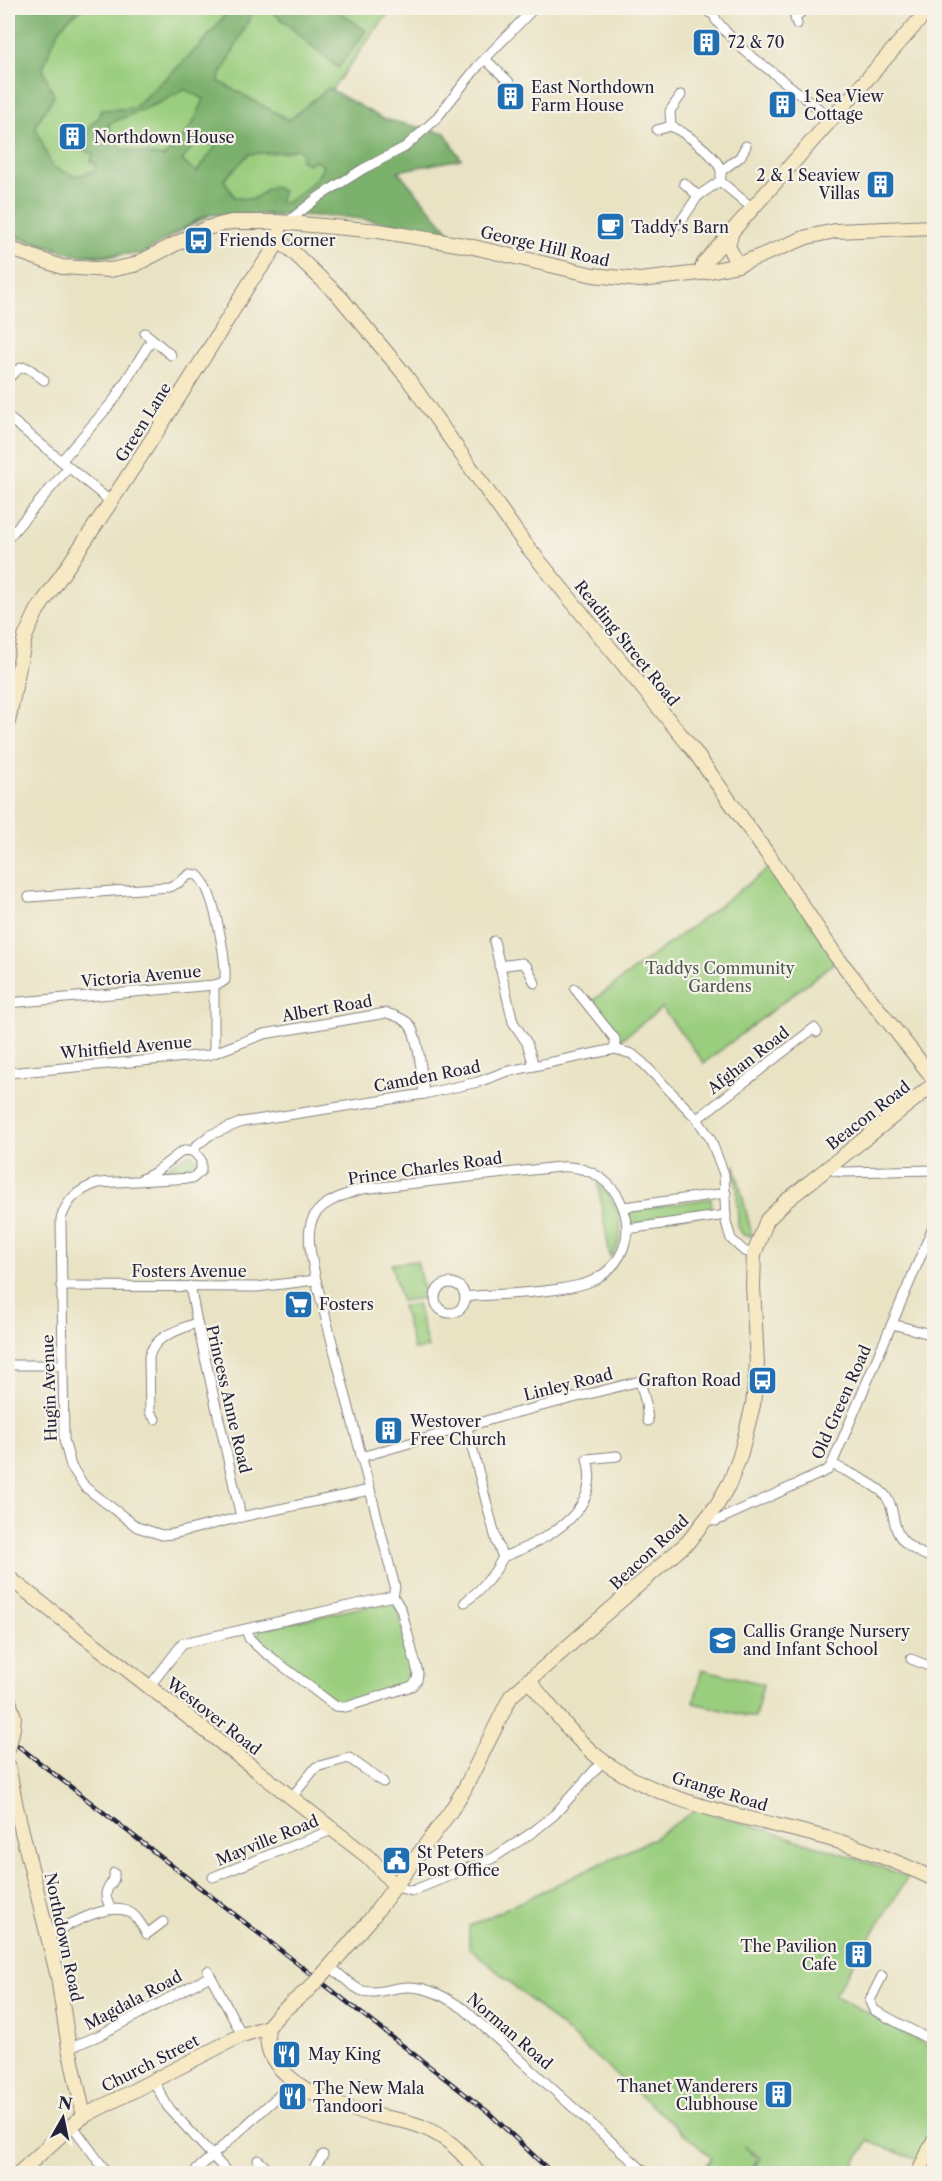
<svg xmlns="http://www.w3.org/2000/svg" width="942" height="2181" font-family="'Libre Caslon Text',serif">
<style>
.green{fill:#9ace7e;stroke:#5e785c;stroke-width:1.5}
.forest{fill:#7bb16d;stroke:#4e6a54;stroke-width:1.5;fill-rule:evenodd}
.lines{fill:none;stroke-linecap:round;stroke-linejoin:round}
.street-casing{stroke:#868280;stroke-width:11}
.secondary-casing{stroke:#868280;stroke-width:16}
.street{stroke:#fff;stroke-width:9}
.secondary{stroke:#f7e9c3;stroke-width:14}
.rail-casing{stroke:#22223b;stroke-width:4.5}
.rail{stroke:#f7f3e8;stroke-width:2;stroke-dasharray:7;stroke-linecap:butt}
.secondary-bridge-casing{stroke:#868280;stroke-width:16;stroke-linecap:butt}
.secondary-bridge{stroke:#f7e9c3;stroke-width:14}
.labels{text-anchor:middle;stroke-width:4.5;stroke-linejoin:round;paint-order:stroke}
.poi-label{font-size:16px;fill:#22223b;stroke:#f7f3e8;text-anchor:start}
.street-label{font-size:16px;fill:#22223b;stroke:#f7f3e8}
.park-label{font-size:16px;fill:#46564f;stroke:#f7f3e8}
</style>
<rect width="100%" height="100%" fill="#f7f3e8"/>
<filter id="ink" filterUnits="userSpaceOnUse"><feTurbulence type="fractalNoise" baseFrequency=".0167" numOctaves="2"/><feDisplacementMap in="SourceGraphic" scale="12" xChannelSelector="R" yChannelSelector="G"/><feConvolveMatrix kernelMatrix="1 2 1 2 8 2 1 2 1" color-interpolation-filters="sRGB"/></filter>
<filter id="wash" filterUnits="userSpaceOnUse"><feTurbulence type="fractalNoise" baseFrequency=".008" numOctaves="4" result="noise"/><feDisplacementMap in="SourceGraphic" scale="24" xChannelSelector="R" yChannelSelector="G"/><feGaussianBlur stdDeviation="1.35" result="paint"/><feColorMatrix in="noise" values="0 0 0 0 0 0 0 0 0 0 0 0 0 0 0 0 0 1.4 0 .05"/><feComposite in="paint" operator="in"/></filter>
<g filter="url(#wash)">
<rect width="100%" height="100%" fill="#e9e3c4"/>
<g class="green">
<path d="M8,8H392L295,139L346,176L289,213L275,217L224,207C196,223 138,256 106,257C78,258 34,244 8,234Z"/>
<polygon points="772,866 836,961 704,1063 662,1008 620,1040 590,1003"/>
<polygon points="188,1154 194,1157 199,1165 195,1174 158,1177 157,1174"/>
<polygon points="735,1166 752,1235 750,1236 743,1235 738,1226 737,1188 733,1171"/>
<path d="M598,1184C619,1201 630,1235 610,1257Z"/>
<path d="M711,1198L712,1212L636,1224L631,1222C628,1217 629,1212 634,1210Z"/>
<polygon points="417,1261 425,1298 401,1301 391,1264"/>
<polygon points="417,1304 428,1348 414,1350 402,1306"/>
<polygon points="392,1601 395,1602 415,1671 413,1678 406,1684 345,1703 338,1703 259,1642 257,1638 260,1629"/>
<polygon points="702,1669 763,1684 755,1718 694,1703"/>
<polygon points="697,1809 843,1854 908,1877 834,1995 934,2049 934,2133 920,2161 868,2141 849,2173 750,2173 761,2158 744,2146 758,2159 748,2173 699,2173 712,2158 469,1947 469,1926 651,1840"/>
</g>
<g class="forest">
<path d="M8,8H88C60,15 51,46 43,69L54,96L35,126L52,167L75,176L95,171L96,164L91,162L93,154L81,149L90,125L99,117L101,110L134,108C165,77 207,45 229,8H255L218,81L289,120L328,88L383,119L445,133L461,159L398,171L449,231L346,217L268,214L205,215L142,254L76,255L8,233V55L11,56L15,44L8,39ZM184,89L204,99C195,122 183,144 163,157L122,149L108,124L163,101ZM201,135L216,146L197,172L182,161ZM297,149L302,153L301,160L308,164L314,160L323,165C318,183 300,193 285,203L279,201L283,191L272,186L253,199L235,198L224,180L249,154L283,152Z"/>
<polygon points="268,8 335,8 366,31 338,68"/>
</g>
</g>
<g filter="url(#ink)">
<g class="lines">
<defs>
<g id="street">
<polyline points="704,8 710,13 714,14"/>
<polyline points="717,8 714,14 716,20 726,32 745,51 828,116 830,120"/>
<polyline points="797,24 795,18 805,8"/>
<polyline points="485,59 509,82"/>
<polyline points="671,126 670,111 681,95"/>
<path d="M657,130L671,126C685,133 717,155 721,171C722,175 720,178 720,181L751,207"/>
<polyline points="721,171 740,157 746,146"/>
<polyline points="684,183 698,196"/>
<polyline points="286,223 320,196 363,169 405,147 435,120 478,66 534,8"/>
<polyline points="679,224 698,196 720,181"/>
<polyline points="145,333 171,355"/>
<path d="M8,379C25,360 26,367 44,380"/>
<polyline points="8,417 111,502"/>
<polyline points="62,460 114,400 152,339"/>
<polyline points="8,538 69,467"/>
<polyline points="494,941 513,1022 527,1043 534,1066"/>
<polyline points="499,966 522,963 527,967 535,983"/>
<polyline points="575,989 615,1039 615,1049"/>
<path d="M8,1003L214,985L221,983L225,980C226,958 214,887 197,875L190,874L178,883L169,887L29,897"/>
<path d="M214,1053L264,1034L386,1013C394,1015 401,1017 408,1023C419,1034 422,1077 424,1094"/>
<polyline points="8,1073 208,1055 214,1053 214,985"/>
<polyline points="697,1119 814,1028 817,1032"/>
<polyline points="194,1152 196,1146 210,1135 242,1122 424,1094 478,1082 505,1072 615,1049 632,1054 644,1064 697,1119 710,1138 724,1174 726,1222 731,1239 744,1251 754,1254"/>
<polyline points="829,1166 835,1171 843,1172 934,1170"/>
<path d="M140,1180L154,1173L181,1152L187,1150L194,1152L201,1160V1171L193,1178L98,1183C78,1190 67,1199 61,1219L64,1440L71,1466L85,1487L137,1527L162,1535L173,1534L241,1517L370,1490"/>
<polyline points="624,1207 726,1193"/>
<polyline points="627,1229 726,1215"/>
<circle cx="450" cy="1298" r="15"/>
<polyline points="61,1286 257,1287 316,1280"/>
<polyline points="190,1286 197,1322 241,1517"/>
<polyline points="892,1324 934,1335"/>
<polyline points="8,1365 62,1365"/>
<path d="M155,1419L150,1412L149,1357C155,1334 177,1332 197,1322"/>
<polyline points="467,1428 497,1543 503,1557"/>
<polyline points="361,1457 503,1416 640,1381 646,1404 648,1421"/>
<path d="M832,1464C847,1472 870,1481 882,1492C894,1503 892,1518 897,1531C904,1547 920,1553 934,1559"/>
<polyline points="707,1519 716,1521 828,1470 832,1464 934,1225"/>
<path d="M393,1596L395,1587L316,1280C304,1224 302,1207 362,1189L559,1167C624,1162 654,1246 596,1279C571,1293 496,1294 465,1297"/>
<path d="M465,1602C482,1589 494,1576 503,1557C544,1541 603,1512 587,1459L617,1456"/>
<polyline points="246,1629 249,1638 258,1647 335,1706 346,1707 412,1686 417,1680 418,1673 401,1609 393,1596"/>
<polyline points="911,1659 934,1668"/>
<polyline points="149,1687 183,1643 393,1596"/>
<polyline points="292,1797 316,1767 349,1758 383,1782"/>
<polyline points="213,1877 332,1830"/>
<polyline points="396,1887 412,1891 493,1858 533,1832 554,1815 603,1761"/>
<path d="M111,1909C109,1905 106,1899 106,1895C106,1884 116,1884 114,1873"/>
<path d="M48,1935C68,1926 108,1901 129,1912C137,1916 142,1926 147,1934L163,1922"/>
<path d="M330,1966C339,1974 350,1985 360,1990C374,1996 393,1987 407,1987C428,1986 447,1998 464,2009L647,2174"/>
<polyline points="208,1971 242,2035"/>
<polyline points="882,1976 871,1998 870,2002 874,2010 934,2042"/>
<polyline points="69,2048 98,2036 210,1976"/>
<polyline points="154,2082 168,2107 229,2174"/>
<polyline points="72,2125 108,2174"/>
<polyline points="258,2160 273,2174"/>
<polyline points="192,2174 294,2082"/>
<polyline points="310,2174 323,2155"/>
</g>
<g id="secondary">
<polyline points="732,231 728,246 738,265"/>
<polyline points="279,242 290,249 340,297 406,376 522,540 694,751 771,859 836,956 934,1079"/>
<polyline points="8,248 62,267 110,270 134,265 207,228 231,222 278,222 379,231 469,246 593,275 640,280 700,273 738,265 807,237 835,231 934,227"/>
<polyline points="700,273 704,263 930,8"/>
<path d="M8,722L25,637L37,611C110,505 181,397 247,287C256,272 279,249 279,233"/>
<polyline points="8,1577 372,1860 396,1887"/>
<path d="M528,1680C552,1707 573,1739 603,1761C663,1804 748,1817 819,1836C858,1846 898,1862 934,1879"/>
<polyline points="8,1698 14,1717 13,1728"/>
<polyline points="8,1765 16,1807 58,1977 69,2048 84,2116"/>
<polyline points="325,1972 370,1920 450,1812 464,1790 511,1696 688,1542 717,1505 730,1482 740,1456 753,1405 757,1364 753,1286 754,1254 767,1220 786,1201 934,1084"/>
<path d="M268,2027C265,2048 271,2061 287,2075C313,2100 348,2109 383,2117C399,2120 416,2123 431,2131C452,2141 465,2156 479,2174"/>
<polyline points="18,2174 72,2125 84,2116 242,2035 268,2027 280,2013 309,1989"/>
<polyline points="918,2174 934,2140"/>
</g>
</defs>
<use href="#street" class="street-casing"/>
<use href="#secondary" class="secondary-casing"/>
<use href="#street" class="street"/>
<use href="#secondary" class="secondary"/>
<defs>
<polyline id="rail" points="8,1738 488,2112 553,2174"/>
</defs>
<use href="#rail" class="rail-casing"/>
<use href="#rail" class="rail"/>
<defs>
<g id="secondary-bridge">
<polyline points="8,1751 13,1728"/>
<polyline points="309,1989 325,1972"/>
</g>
</defs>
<use href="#secondary-bridge" class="secondary-bridge-casing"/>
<use href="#secondary-bridge" class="secondary-bridge"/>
</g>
</g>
<defs>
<symbol id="building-square" viewBox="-11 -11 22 22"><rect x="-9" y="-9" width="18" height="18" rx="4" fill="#1f6fb2" stroke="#f7f3e8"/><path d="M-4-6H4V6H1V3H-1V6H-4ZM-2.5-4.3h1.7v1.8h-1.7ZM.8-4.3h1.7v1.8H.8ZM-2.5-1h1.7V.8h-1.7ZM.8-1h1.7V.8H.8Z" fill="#fff"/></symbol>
<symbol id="cafe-square" viewBox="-11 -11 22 22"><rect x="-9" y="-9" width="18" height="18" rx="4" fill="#1f6fb2" stroke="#f7f3e8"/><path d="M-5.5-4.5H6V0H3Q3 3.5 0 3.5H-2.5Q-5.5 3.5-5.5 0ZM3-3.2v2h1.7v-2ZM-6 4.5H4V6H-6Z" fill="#fff"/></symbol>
<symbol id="bus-square" viewBox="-11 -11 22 22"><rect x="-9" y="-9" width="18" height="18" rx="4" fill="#1f6fb2" stroke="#f7f3e8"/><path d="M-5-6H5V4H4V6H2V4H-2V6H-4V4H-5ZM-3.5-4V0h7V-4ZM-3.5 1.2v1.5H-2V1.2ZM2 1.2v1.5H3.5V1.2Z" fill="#fff"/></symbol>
<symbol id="supermarket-square" viewBox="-11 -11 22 22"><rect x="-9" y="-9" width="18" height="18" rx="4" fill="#1f6fb2" stroke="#f7f3e8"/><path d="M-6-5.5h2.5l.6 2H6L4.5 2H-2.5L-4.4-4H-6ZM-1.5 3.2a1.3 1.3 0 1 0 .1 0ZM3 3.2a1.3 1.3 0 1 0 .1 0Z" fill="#fff"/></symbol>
<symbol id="school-square" viewBox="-11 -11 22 22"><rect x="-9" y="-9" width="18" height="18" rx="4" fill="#1f6fb2" stroke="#f7f3e8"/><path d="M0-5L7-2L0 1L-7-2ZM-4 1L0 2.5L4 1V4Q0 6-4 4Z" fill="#fff"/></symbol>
<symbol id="civic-square" viewBox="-11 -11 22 22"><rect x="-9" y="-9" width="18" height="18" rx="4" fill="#1f6fb2" stroke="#f7f3e8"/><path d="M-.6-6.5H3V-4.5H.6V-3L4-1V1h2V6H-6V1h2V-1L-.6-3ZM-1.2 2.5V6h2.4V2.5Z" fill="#fff"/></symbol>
<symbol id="restaurant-square" viewBox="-11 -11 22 22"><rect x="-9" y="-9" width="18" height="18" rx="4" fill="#1f6fb2" stroke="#f7f3e8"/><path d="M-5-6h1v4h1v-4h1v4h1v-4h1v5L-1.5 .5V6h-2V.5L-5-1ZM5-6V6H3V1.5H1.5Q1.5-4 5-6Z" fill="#fff"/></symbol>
</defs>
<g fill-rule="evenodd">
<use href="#building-square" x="690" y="26" width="33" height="33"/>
<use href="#building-square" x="494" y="80" width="33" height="33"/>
<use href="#building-square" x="766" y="88" width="33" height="33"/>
<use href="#building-square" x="56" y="120" width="33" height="33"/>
<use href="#building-square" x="864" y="168" width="33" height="33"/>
<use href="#cafe-square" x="594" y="210" width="33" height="33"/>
<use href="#bus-square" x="182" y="224" width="33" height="33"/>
<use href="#supermarket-square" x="282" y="1288" width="33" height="33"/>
<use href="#bus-square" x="746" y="1364" width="33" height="33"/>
<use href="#building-square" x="372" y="1414" width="33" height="33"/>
<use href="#school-square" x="706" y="1624" width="33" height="33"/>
<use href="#civic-square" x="380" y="1844" width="33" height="33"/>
<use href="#building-square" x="842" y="1938" width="33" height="33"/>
<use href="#restaurant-square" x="270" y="2038" width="33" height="33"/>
<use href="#building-square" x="762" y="2078" width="33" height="33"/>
<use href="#restaurant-square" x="276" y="2080" width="33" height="33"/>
</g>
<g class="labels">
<g class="poi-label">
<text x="728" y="48">72 &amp; 70</text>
<text x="531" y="93">East Northdown<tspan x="531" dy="18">Farm House</tspan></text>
<text x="804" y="102">1 Sea View<tspan x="804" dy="18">Cottage</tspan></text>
<text x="94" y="143">Northdown House</text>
<text x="860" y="181" text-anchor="end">2 &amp; 1 Seaview<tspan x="860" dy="18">Villas</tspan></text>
<text x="631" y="233">Taddy's Barn</text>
<text x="219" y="246">Friends Corner</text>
<text x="319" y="1310">Fosters</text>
<text x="741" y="1386" text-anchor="end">Grafton Road</text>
<text x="410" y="1427">Westover<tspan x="410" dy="18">Free Church</tspan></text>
<text x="743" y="1637">Callis Grange Nursery<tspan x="743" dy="18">and Infant School</tspan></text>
<text x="417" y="1858">St Peters<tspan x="417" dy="18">Post Office</tspan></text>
<text x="837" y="1952" text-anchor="end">The Pavilion<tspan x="837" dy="18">Cafe</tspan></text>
<text x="308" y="2060">May King</text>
<text x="758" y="2092" text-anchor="end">Thanet Wanderers<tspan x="758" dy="18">Clubhouse</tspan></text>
<text x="313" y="2094">The New Mala<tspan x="313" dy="18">Tandoori</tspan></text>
</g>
<g class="street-label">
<text transform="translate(545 246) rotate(13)" y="6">George Hill Road</text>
<text transform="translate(143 422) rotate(-58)" y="6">Green Lane</text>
<text transform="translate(627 643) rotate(51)" y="6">Reading Street Road</text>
<text transform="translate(141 976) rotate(-5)" y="6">Victoria Avenue</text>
<text transform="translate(327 1008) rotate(-10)" y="6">Albert Road</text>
<text transform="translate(126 1047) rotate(-5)" y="6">Whitfield Avenue</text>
<text transform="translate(748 1060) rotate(-38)" y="6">Afghan Road</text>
<text transform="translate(427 1076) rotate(-11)" y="6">Camden Road</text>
<text transform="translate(868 1115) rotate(-38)" y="6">Beacon Road</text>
<text transform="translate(425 1168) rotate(-8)" y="6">Prince Charles Road</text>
<text x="189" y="1277">Fosters Avenue</text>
<text transform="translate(568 1384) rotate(-14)" y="6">Linley Road</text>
<text transform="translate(49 1388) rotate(-92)" y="6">Hugin Avenue</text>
<text transform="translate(229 1399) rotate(77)" y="6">Princess Anne Road</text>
<text transform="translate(841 1402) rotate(-66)" y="6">Old Green Road</text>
<text transform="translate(649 1552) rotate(-43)" y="6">Beacon Road</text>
<text transform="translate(214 1716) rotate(38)" y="6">Westover Road</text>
<text transform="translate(720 1791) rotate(17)" y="6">Grange Road</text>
<text transform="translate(267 1840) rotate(-22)" y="6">Mayville Road</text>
<text transform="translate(64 1937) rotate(78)" y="6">Northdown Road</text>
<text transform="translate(133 2000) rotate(-28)" y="6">Magdala Road</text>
<text transform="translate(510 2031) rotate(41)" y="6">Norman Road</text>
<text transform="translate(150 2063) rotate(-27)" y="6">Church Street</text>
</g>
<g class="park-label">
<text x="720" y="974">Taddys Community<tspan x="720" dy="18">Gardens</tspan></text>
</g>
</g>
<rect width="942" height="2181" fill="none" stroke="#f7f3e8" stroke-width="30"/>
<g transform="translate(63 2118) rotate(9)" stroke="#f7f3e8" stroke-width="4.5" paint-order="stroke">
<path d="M0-4.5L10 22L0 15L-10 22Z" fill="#22223b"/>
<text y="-9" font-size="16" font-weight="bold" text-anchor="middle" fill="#22223b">N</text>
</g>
</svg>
